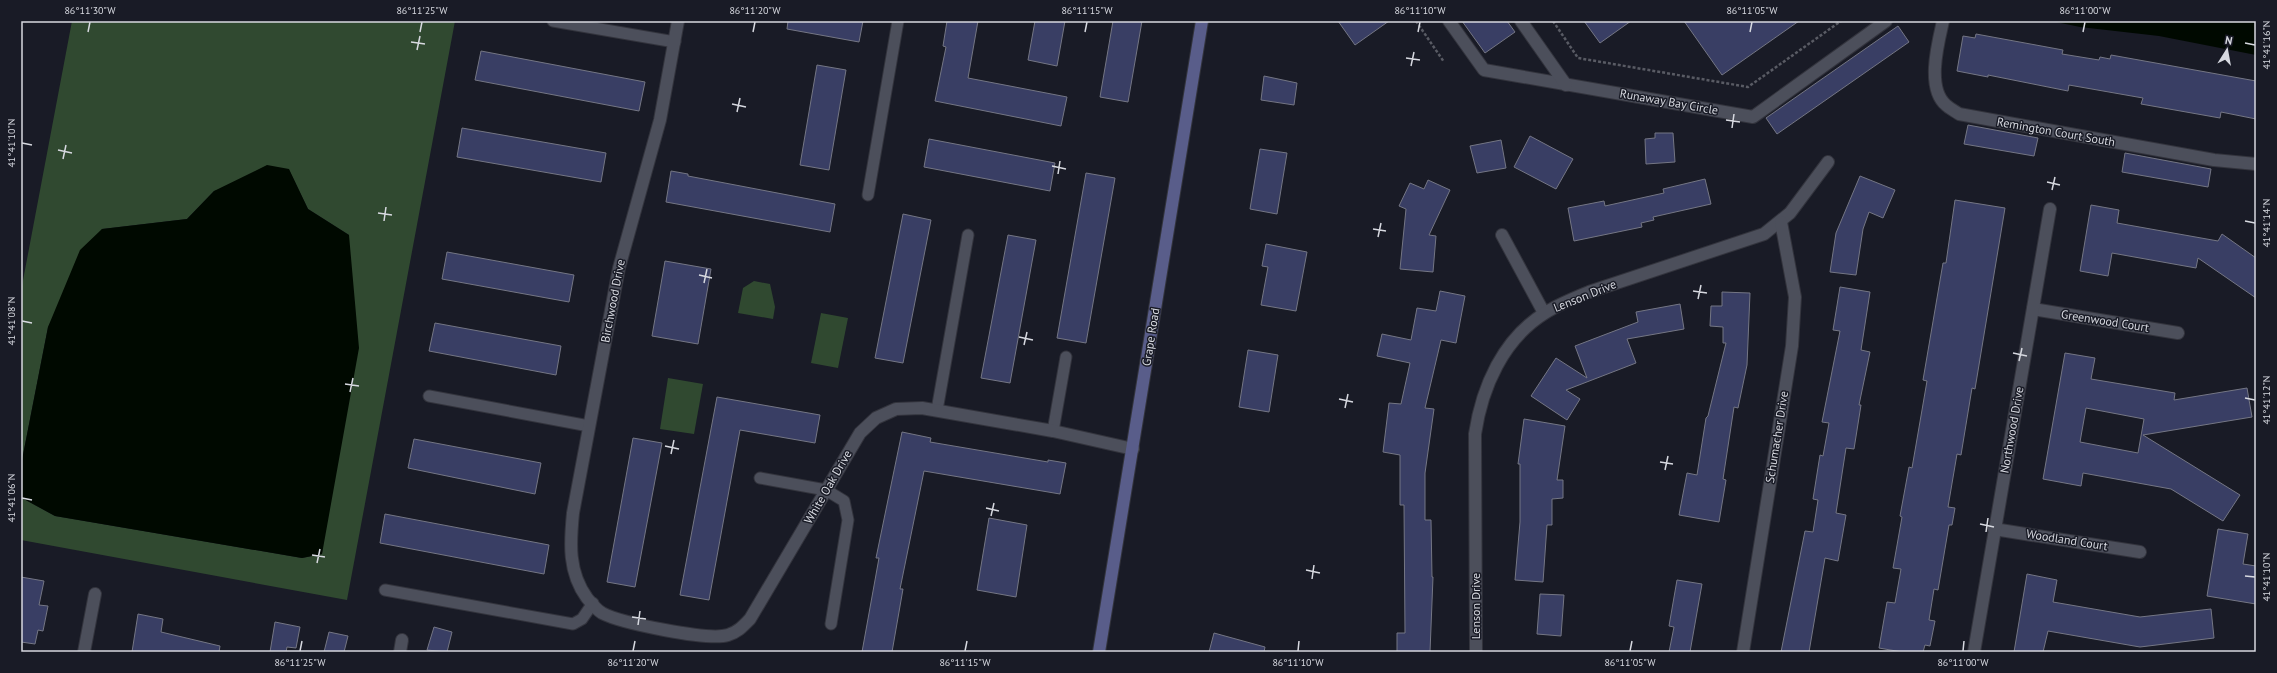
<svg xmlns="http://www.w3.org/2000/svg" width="2277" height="673" font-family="'PT Sans',sans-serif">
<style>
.green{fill:#304930}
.water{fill:#000900}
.building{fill:#393e64;stroke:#747684;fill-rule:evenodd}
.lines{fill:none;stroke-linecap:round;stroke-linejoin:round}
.service-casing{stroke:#33343d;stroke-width:13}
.minor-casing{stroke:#33343d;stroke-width:14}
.secondary-casing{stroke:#33343d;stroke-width:14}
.path{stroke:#595b64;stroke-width:2.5;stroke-dasharray:3 2;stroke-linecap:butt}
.service{stroke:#4c4f5b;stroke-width:11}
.minor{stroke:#4c4f5b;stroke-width:12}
.secondary{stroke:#595d8a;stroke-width:12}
.ticks{fill:none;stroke:#d7d9e0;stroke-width:1.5}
.labels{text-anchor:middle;stroke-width:3;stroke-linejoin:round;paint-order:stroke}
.street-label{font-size:12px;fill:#d7d9e0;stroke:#191b26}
.neatline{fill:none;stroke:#d7d9e0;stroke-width:1.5}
.ticks-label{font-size:10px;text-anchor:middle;fill:#d7d9e0}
</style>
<rect width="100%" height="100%" fill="#191b26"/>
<g class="green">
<polygon points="72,21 455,21 347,600 21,540 21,487 22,498 55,516 302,558 322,554 349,235 308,209 289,170 214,191 187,219 102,229 48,327 21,465 21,291"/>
<polygon points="754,281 770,284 775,307 773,319 738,313 743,288"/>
<polygon points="821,313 848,318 838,368 811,363"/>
<polygon points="668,378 703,384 694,434 660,429"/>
</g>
<g class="water">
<polygon points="2051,21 2256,21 2256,55 2159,36 2080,27"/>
<polygon points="267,165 289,169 308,209 349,235 359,348 322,554 302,558 55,516 22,498 21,465 48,327 80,250 102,229 187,219 214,191"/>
</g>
<g class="building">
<polygon points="788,21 863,21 859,42 787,29"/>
<polygon points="947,21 978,21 968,78 1067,97 1061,126 935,101 946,47 943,46"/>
<polygon points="1035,21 1065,21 1057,66 1028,60"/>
<polygon points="1113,21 1142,21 1128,102 1100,97"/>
<polygon points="1338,21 1389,21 1355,45"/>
<polygon points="1462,21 1507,21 1515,32 1485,53"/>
<polygon points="1584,21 1631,21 1600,43"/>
<polygon points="1684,21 1799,21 1722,75"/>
<polygon points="1898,26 1909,42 1777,134 1766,118"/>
<polygon points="1976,34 2063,50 2062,54 2099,60 2100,57 2110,59 2111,55 2256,81 2256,119 2221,112 2220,118 2141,104 2143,98 2069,85 2068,91 1988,75 1988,77 1957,71 1963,36 1975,38"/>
<polygon points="481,51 645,82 639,111 475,80"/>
<polygon points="817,65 846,70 829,170 800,165"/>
<polygon points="1264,76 1297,83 1294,105 1261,100"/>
<polygon points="1968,125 2038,138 2034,156 1964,144"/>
<polygon points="462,128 606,153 601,182 457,157"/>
<polygon points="1655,133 1673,133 1675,162 1646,164 1645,139 1655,138"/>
<polygon points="1530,136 1573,159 1556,189 1514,167"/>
<polygon points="929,139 1055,163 1050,191 924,167"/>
<polygon points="1501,140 1506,168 1477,173 1470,146"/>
<polygon points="1260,149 1287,153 1277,214 1250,209"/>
<polygon points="2125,153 2211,169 2208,187 2122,172"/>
<polygon points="671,171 688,174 688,176 835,204 830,232 666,202"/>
<polygon points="1086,173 1115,178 1086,343 1057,338"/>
<polygon points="1860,176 1895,190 1883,218 1869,212 1863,229 1856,275 1830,272 1836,233"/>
<polygon points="1705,179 1711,204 1653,217 1654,220 1641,223 1642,227 1574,241 1568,208 1604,201 1605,206 1664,193 1663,189"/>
<polygon points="1428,180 1450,190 1429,235 1436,236 1433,272 1400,269 1406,209 1399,206 1410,183 1424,189"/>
<polygon points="1955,200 2005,208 1975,389 1972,388 1961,455 1957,454 1948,507 1955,508 1952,525 1949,525 1938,590 1934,589 1929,620 1935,621 1930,646 1925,645 1923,652 1902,652 1879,648 1887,602 1895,603 1901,569 1893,568 1902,517 1900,516 1909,467 1912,468 1927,381 1923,380 1943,263 1946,263"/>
<polygon points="2091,205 2119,210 2117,223 2218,241 2222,234 2256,258 2256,298 2198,258 2196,268 2112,253 2108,276 2080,271"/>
<polygon points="903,214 931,220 903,363 875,358"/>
<polygon points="1008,235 1036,240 1010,383 981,378"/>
<polygon points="1266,244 1307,252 1296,311 1261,305 1268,267 1262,266"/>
<polygon points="447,252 574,275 569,302 442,279"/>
<polygon points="665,261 711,269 698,344 652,336"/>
<polygon points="1840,287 1870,292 1861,350 1870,352 1859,405 1861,405 1854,449 1846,448 1836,513 1846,515 1838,561 1825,558 1809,652 1781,652 1805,531 1813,532 1818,500 1813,499 1820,455 1823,456 1829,423 1822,422 1840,331 1833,330"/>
<polygon points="1440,291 1465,296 1456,343 1441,340 1425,408 1434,409 1425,473 1425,520 1431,520 1432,577 1433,577 1430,652 1397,652 1397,633 1405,633 1404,505 1400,505 1400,455 1383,452 1389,403 1401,404 1410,363 1377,356 1382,334 1411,340 1417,308 1436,311"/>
<polygon points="1722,292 1750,293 1747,365 1738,408 1734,407 1723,479 1726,480 1719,522 1679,515 1687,473 1697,475 1706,418 1708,416 1726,343 1723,343 1723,327 1710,326 1711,306 1722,306"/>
<polygon points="1680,304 1684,329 1627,339 1636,363 1566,390 1580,399 1567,420 1531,396 1556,358 1587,378 1575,346 1638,322 1636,312"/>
<polygon points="435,323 561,346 556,375 429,351"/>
<polygon points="1248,350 1278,355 1269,412 1239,407"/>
<path d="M2065,353L2095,358L2091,379L2175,393L2174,400L2247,388L2252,417L2143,435L2240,495L2223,521L2171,489L2083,473L2081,486L2043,479ZM2086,408L2144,419L2138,453L2080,442Z"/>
<polygon points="717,397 820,415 815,443 740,430 709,600 680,595"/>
<polygon points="1524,419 1565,426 1557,480 1563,480 1563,498 1552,499 1552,525 1547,525 1543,582 1515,580 1520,522 1520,464 1518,464"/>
<polygon points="902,432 931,438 930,442 1048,462 1048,460 1066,463 1060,494 924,471 900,589 903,589 892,652 862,652 879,558 876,558"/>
<polygon points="633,438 662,443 635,587 607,582"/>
<polygon points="414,439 541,463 535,494 408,468"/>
<polygon points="385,514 549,545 544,574 380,543"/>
<polygon points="989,518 1027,525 1016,597 977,590"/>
<polygon points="2218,529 2248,534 2243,564 2256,566 2256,604 2207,596"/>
<polygon points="2027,574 2057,580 2053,602 2140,617 2211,609 2214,638 2140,647 2048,631 2043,652 2014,652"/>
<polygon points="21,577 44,581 39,605 48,606 43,631 38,630 35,644 21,642"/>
<polygon points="1677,580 1702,584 1690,652 1669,652 1674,627 1669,626"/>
<polygon points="1540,594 1564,595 1561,636 1537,634"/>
<polygon points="138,614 163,619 161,632 220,646 219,652 132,652"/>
<polygon points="275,622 300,627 296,648 287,647 286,652 270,652"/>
<polygon points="434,627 452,632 447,652 427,650"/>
<polygon points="329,632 348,636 344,652 324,652"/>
<polygon points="1214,633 1265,647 1264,652 1209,652"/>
</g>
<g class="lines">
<defs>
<g id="service">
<polyline points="553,21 675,42"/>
<polyline points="868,195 898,21"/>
<polyline points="429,396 589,426"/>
<polyline points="937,410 968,235"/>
<polyline points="1053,431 1066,357"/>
<polyline points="760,478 826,490 844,501 848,520 831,624"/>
<polyline points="385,590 573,624 582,619 593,603"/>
</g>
<g id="minor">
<path d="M678,21L660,120L619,268L573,513C570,543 568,572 587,598C591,603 597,610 602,613C621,623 708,641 728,635C738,632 743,626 750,619L860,433L876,418L896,409L922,408L1053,431L1133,449"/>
<polyline points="1449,21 1484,70 1753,117 1886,21"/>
<polyline points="1521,21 1566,85"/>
<path d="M1943,21C1938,43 1926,88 1946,105C1950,109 1955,111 1959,114L2214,160L2256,164"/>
<polyline points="1502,235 1544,313"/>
<polyline points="2033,309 2178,333"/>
<polyline points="1994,529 2140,552"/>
<polyline points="84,652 95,594"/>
<polyline points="400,652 402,640"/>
<path d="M1476,652L1475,434C1482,387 1503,339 1545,313C1559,304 1574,298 1589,292L1764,234L1790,213L1828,162"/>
<polyline points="1743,652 1792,346 1795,297 1781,222"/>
<polyline points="1974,652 2050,209"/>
</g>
<polyline id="secondary" points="1099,652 1202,21"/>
</defs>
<use href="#service" class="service-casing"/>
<use href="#minor" class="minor-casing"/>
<use href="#secondary" class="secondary-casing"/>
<g class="path">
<polyline points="1416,21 1444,62"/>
<polyline points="1553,21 1578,58 1748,87 1841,21"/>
</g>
<use href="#service" class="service"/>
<use href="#minor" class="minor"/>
<use href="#secondary" class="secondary"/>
</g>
<path class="ticks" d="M88,32L90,22M420,32L422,22M753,32L755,22M1085,32L1087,22M1418,32L1420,22M1750,32L1752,22M2083,32L2085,22M411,42L425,44M2245,43L2255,45M417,50L420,36M1406,58L1420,60M1411,66L1414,52M732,104L746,107M737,112L740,98M1726,120L1740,122M1732,128L1734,114M22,143L32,145M58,150L72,153M63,159L66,145M1052,166L1066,169M1058,174L1060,161M2047,182L2060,185M2052,190L2055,177M378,213L392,215M384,221L386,207M2245,221L2255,223M1373,229L1386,231M1378,237L1381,223M699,275L712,278M704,283L707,269M1693,291L1707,293M1698,299L1701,285M22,321L32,323M1019,337L1033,340M1024,345L1027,332M2013,353L2027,356M2019,361L2022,348M345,384L359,386M350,392L353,378M2245,398L2255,400M1339,399L1353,402M1345,408L1348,394M665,446L679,449M671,454L674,440M1660,462L1673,464M1665,470L1668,456M22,498L32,500M986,508L999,511M991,516L994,503M1980,524L1994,527M1986,532L1988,518M312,555L325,557M317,563L320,549M1306,570L1320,573M2245,576L2255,577M1312,579L1314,565M632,617L646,619M638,625L640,611M300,651L302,641M633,651L635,641M965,651L967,641M1298,651L1299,641M1630,651L1632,641M1963,651L1964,641"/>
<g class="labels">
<g class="street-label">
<text transform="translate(1669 102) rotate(10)" y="4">Runaway Bay Circle</text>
<text transform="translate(2056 132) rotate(10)" y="4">Remington Court South</text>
<text transform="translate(1585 296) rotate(-22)" y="4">Lenson Drive</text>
<text transform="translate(613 301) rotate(-79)" y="4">Birchwood Drive</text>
<text transform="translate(2105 321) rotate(9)" y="4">Greenwood Court</text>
<text transform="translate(1151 337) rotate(-81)" y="4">Grape Road</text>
<text transform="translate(2012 430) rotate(-80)" y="4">Northwood Drive</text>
<text transform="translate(1777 437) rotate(-81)" y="4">Schumacher Drive</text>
<text transform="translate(828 487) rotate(-60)" y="4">White Oak Drive</text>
<text transform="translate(2067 540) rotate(9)" y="4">Woodland Court</text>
<text transform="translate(1476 606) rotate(-90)" y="4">Lenson Drive</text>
</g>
</g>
<rect width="2277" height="673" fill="none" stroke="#191b26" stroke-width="44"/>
<g transform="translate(2227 50) rotate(11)" stroke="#191b26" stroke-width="3" paint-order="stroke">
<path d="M0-3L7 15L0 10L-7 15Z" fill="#d7d9e0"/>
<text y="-6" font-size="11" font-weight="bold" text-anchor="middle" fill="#d7d9e0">N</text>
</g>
<rect x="22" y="22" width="2233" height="629" class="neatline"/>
<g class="ticks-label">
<text x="90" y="14">86°11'30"W</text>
<text x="422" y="14">86°11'25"W</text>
<text x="755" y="14">86°11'20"W</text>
<text x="1087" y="14">86°11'15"W</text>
<text x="1420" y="14">86°11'10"W</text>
<text x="1752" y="14">86°11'05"W</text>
<text x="2085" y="14">86°11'00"W</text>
<text transform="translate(2266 45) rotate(-90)" y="4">41°41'16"N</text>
<text transform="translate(11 143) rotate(-90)" y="4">41°41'10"N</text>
<text transform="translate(2266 223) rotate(-90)" y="4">41°41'14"N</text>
<text transform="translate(11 321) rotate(-90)" y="4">41°41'08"N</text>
<text transform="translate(2266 400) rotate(-90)" y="4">41°41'12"N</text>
<text transform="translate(11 498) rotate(-90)" y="4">41°41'06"N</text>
<text transform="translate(2266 577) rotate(-90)" y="4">41°41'10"N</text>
<text x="300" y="666">86°11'25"W</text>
<text x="633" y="666">86°11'20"W</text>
<text x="965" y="666">86°11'15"W</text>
<text x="1298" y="666">86°11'10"W</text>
<text x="1630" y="666">86°11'05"W</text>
<text x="1963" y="666">86°11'00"W</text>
</g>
</svg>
